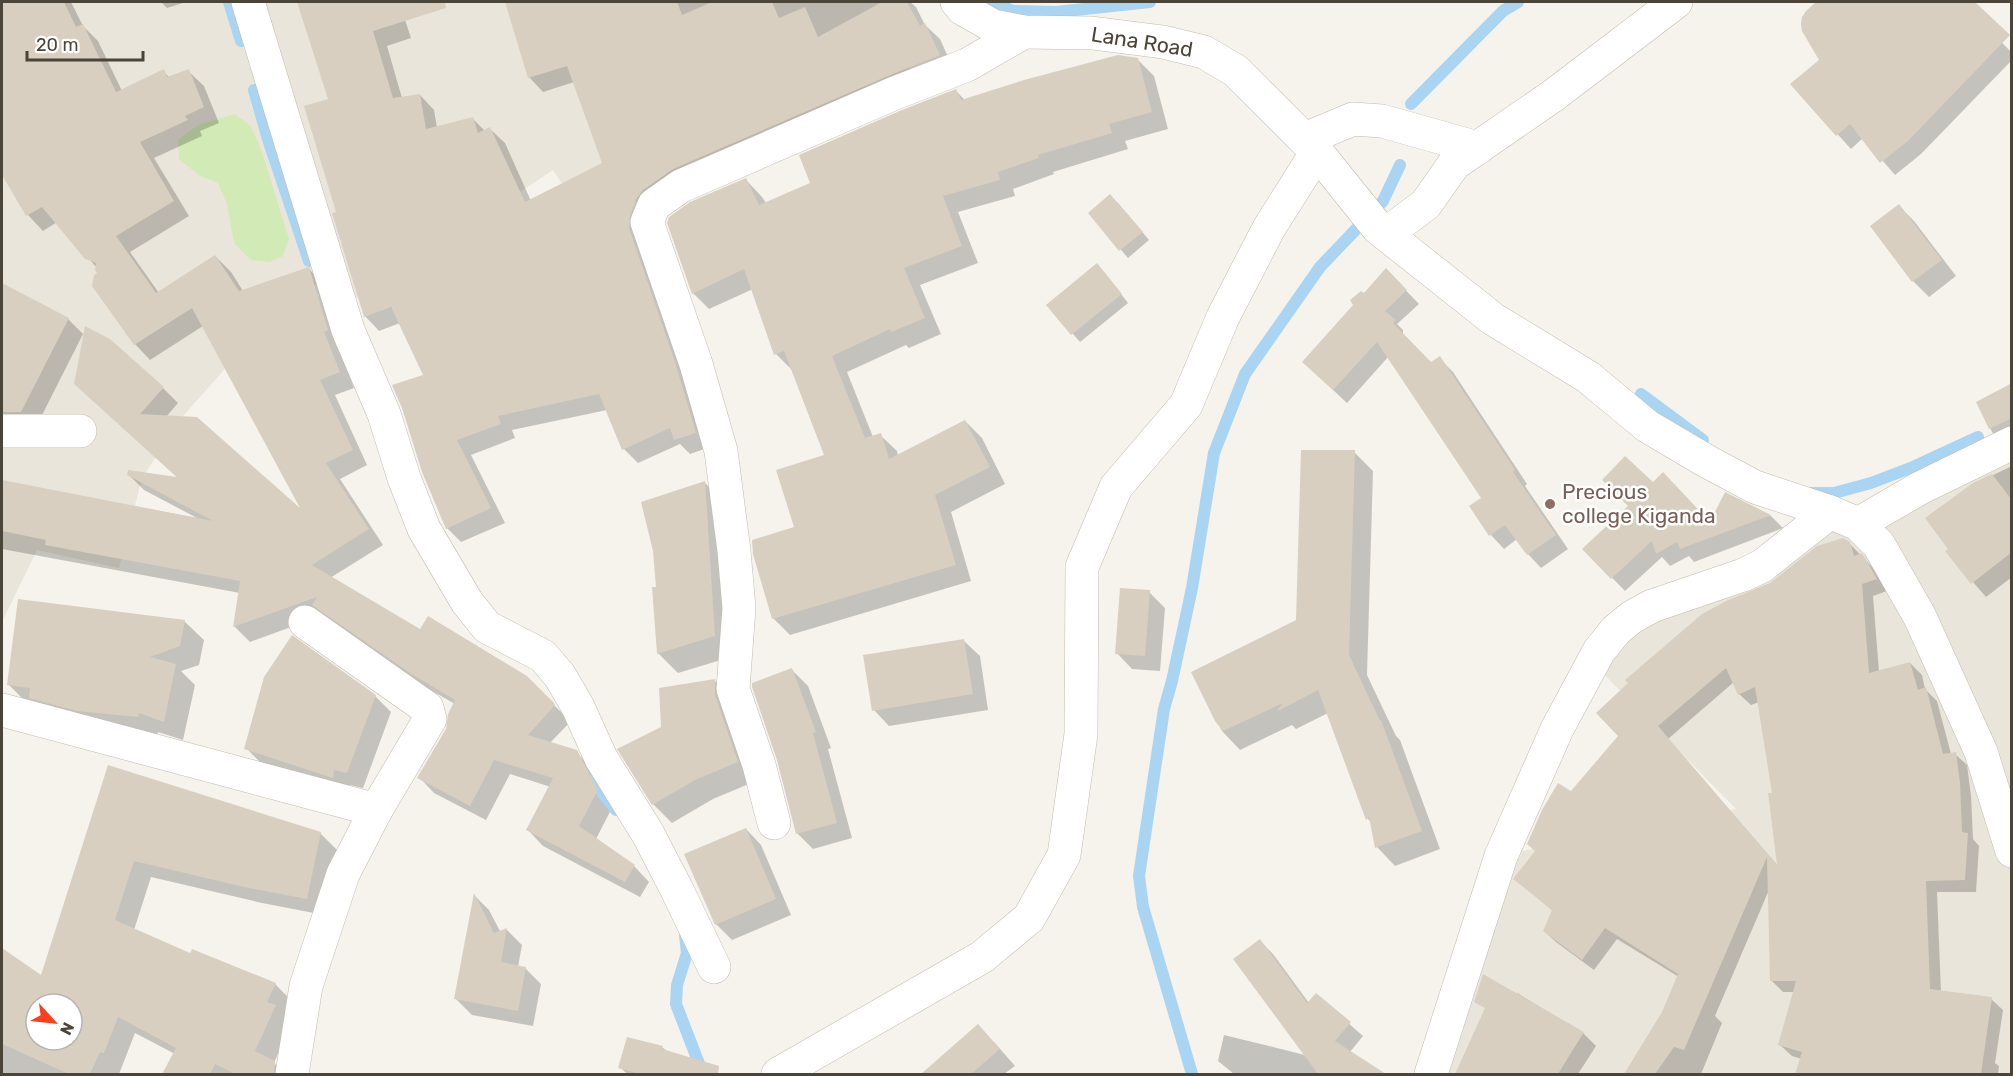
<svg xmlns="http://www.w3.org/2000/svg" width="2013" height="1076" font-family="Rubik,sans-serif">
<style>
.residential{fill:#eae5da}
.green{fill:#d2eab5}
.shadow{fill:#0003;fill-rule:evenodd}
.lines{fill:none;stroke-linecap:round;stroke-linejoin:round}
.stream{stroke:#a9d4f2;stroke-width:12}
.building{fill:#d8cfc1;fill-rule:evenodd}
.street-casing{stroke:#c2bbae;stroke-width:34}
.street{stroke:#fff;stroke-width:33}
.education-dot{fill:#8d6e63;stroke:#fff;stroke-width:2}
.labels{text-anchor:middle;stroke-width:5;stroke-linejoin:round;paint-order:stroke}
.street-label{font-size:21px;fill:#4b4439;stroke:#fff}
.education-label{font-size:21px;fill:#785e54;stroke:#fff;text-anchor:start}
</style>
<rect width="100%" height="100%" fill="#f6f3ec"/>
<g class="residential">
<polygon points="2,2 877,2 913,76 588,224 553,170 487,214 394,309 303,281 183,416 142,478 119,568 37,550 2,622"/>
<polygon points="2011,438 2011,1074 1428,1074 1497,856 1736,809 1589,659 1742,572 1831,507 1858,519"/>
</g>
<polygon class="green" points="235,114 251,126 262,152 289,239 283,256 269,262 251,260 234,243 227,204 218,183 200,176 179,159 178,140 198,125"/>
<g class="shadow">
<polygon points="2,2 71,2 83,26 98,41 122,91 163,71 170,78 188,71 204,86 219,123 200,131 202,136 154,158 189,216 130,252 159,293 215,256 231,272 243,291 309,269 324,285 339,347 354,388 335,395 367,465 340,479 383,545 330,578 421,631 526,677 569,720 570,722 550,743 576,752 592,768 613,806 596,839 634,866 649,882 640,897 543,846 528,830 551,787 510,774 486,820 434,793 419,777 448,729 455,704 427,688 324,615 250,642 235,627 240,593 2,549 3,482 197,518 144,490 129,475 179,479 75,384 163,388 178,403 166,417 304,514 203,326 150,360 135,344 97,268 57,222 43,231 28,215 2,174"/>
<polygon points="161,2 186,2 167,8"/>
<polygon points="298,2 399,2 411,38 387,46 402,98 420,95 434,110 437,128 473,119 485,131 490,129 505,143 531,201 604,164 574,82 543,92 529,77 506,2 611,2 616,9 626,5 625,2 881,2 882,3 910,2 916,7 925,25 940,39 954,70 658,204 710,447 690,454 680,444 638,463 624,449 607,410 512,430 515,438 471,455 505,523 461,542 447,528 425,376 400,323 379,331 365,316 338,213 330,100"/>
<polygon points="1830,2 1963,2 2012,53 2012,60 1921,154 1895,175 1863,138 1851,149 1792,84 1821,60 1812,8"/>
<polygon points="1137,59 1154,76 1168,129 1125,141 1128,149 1053,172 1054,174 1013,189 1015,196 958,212 978,263 920,285 941,334 909,348 906,345 847,372 873,437 880,435 897,451 898,456 965,421 982,438 1005,484 951,512 971,581 790,635 774,619 755,554 796,528 826,455 792,370 776,354 753,289 709,309 693,293 746,180 762,197 766,203 812,184 956,91 965,100"/>
<polygon points="1118,203 1149,240 1128,258 1090,213"/>
<polygon points="1899,206 1914,221 1956,276 1929,297 1913,281 1872,227"/>
<polygon points="1386,270 1419,304 1397,324 1403,330 1403,335 1431,364 1439,358 1453,372 1527,484 1525,486 1568,549 1541,568 1528,554 1517,539 1504,549 1491,535 1471,506 1483,498 1389,356 1347,403 1317,375 1364,295"/>
<polygon points="1104,272 1128,303 1080,342 1048,305"/>
<polygon points="2,285 68,319 83,334 36,427 2,418"/>
<polygon points="2012,385 2012,443 2006,446 1992,432 1978,402"/>
<polygon points="1354,452 1373,471 1367,675 1396,736 1400,740 1440,849 1395,866 1377,847 1372,823 1368,819 1328,713 1296,729 1292,725 1240,750 1222,731 1193,673 1298,621"/>
<polygon points="2012,466 2012,577 1986,597 1947,552 1974,484"/>
<polygon points="705,483 724,502 734,656 678,673 658,653 658,588"/>
<polygon points="1653,484 1711,524 1726,494 1771,516 1783,528 1694,562 1689,556 1670,566 1662,557 1625,591 1584,549"/>
<path d="M1849,543L1875,570L1887,591L1873,596L1879,672L1910,663L1922,675L1925,689L1937,701L1951,754H1955L1967,765L1971,796L1973,839L1979,846L1976,892H1937L1941,992L1991,999L2003,1010L1995,1063L1999,1066L1998,1074H1797L1802,1059L1792,1056L1780,1045L1795,992H1783L1771,980L1769,890L1715,1016L1722,1023L1701,1074H1653L1659,1065L1663,1013L1679,977L1617,939L1594,970L1556,942L1544,931L1553,911L1515,879L1536,852L1571,793L1771,584ZM1734,682L1739,694L1751,705L1759,702L1774,794L1779,867L1668,739Z"/>
<polygon points="1149,592 1165,608 1160,671 1132,669 1117,653"/>
<polygon points="184,621 204,640 199,665 181,671 195,685 183,740 158,732 157,736 28,704 9,685"/>
<polygon points="964,641 980,656 988,710 889,726 874,710"/>
<polygon points="792,670 808,686 831,748 828,749 852,838 813,849 797,833 779,760"/>
<polygon points="714,680 733,699 756,781 713,799 672,823 653,804 663,728"/>
<polygon points="375,696 391,712 363,788 350,785 348,793 262,764 246,748"/>
<path d="M109,767L320,833L337,850L324,915L262,903L151,877L134,930L191,955L275,984L292,1001L291,1023L274,1063L285,1074H164L175,1054L135,1033L119,1074H2V950L42,977ZM36,1004H72V1040H36Z"/>
<polygon points="746,829 761,845 791,915 732,940 716,924"/>
<polygon points="475,896 489,910 501,933 507,930 522,945 518,967 525,968 541,984 533,1026 472,1015 456,999"/>
<polygon points="1260,941 1273,954 1309,1003 1316,995 1363,1036 1350,1052 1384,1074 1234,1074 1218,1061 1224,1035 1305,1055"/>
<polygon points="1517,993 1583,1033 1596,1046 1578,1074 1465,1074"/>
<polygon points="628,1038 663,1048 697,1072 696,1074 627,1074 620,1067"/>
<polygon points="994,1042 1015,1066 1004,1074 924,1073"/>
</g>
<g class="lines">
<g class="stream">
<polyline points="229,2 241,41"/>
<polyline points="991,2 1013,11 1056,12 1150,2"/>
<polyline points="254,90 268,139 309,261"/>
<polyline points="1411,104 1503,11 1518,2"/>
<polyline points="1641,394 1703,440"/>
<polyline points="1810,493 1834,493 1871,483 1913,467 1978,437"/>
<polyline points="596,776 603,794 616,810"/>
<polyline points="685,935 687,953 677,985 676,1004 703,1074"/>
<polyline points="1192,1074 1143,907 1139,876 1164,709 1172,681 1192,588 1214,453 1245,374 1320,267 1383,201 1400,165"/>
</g>
</g>
<g class="building">
<polygon points="2,2 64,2 76,27 83,24 116,92 164,69 167,77 189,69 204,107 185,116 188,120 140,142 174,201 116,236 156,293 215,255 239,291 309,267 328,330 324,332 340,372 320,380 353,450 326,463 369,529 312,565 420,629 428,616 527,676 554,703 555,705 528,735 577,750 598,790 579,826 635,865 625,882 526,830 553,778 494,760 470,806 417,778 446,729 448,714 455,700 410,673 312,605 317,597 233,627 240,581 45,545 46,540 2,531 2,480 213,521 127,475 128,470 177,477 74,384 85,326 110,339 164,387 140,414 197,417 300,508 192,308 134,345 92,286 94,275 97,273 95,270 96,263 85,259 42,207 26,216 2,175"/>
<polygon points="297,2 445,2 446,8 373,31 393,98 420,94 426,129 473,117 478,133 490,127 525,202 602,163 567,66 528,78 505,2 677,2 682,15 712,2 772,2 779,18 805,7 818,37 882,2 907,2 920,26 925,23 940,55 888,76 673,169 643,190 637,198 630,215 629,228 674,359 696,433 674,440 670,428 622,450 599,394 498,416 501,424 457,440 491,508 446,529 422,472 402,408 392,385 423,375 391,307 364,317 332,213 336,212 304,106 328,99"/>
<polygon points="1816,2 1975,2 2010,35 1908,141 1880,163 1850,124 1836,136 1790,84 1819,60 1802,31 1801,24 1802,17 1806,11"/>
<polygon points="1118,55 1138,58 1152,112 1109,124 1112,133 1038,155 1039,158 998,172 1000,180 943,196 962,246 904,268 925,318 891,332 890,329 832,356 865,438 881,433 889,459 965,420 990,467 935,495 956,565 772,619 753,554 752,540 794,527 776,470 824,455 784,351 774,355 744,269 692,294 667,223 669,217 690,202 746,178 759,205 810,183 799,155 902,110 956,89 961,100 1024,80"/>
<polygon points="1110,194 1143,232 1119,251 1088,213"/>
<polygon points="1899,204 1942,260 1912,282 1870,226"/>
<polygon points="1097,263 1122,294 1071,335 1046,305"/>
<polygon points="1386,268 1407,290 1385,311 1396,320 1393,323 1431,362 1440,356 1515,470 1513,472 1556,535 1527,555 1505,525 1489,536 1469,506 1481,498 1377,342 1333,390 1302,362 1353,305 1350,300 1361,291 1364,293"/>
<polygon points="2,283 69,318 21,412 2,412"/>
<polygon points="2012,383 2012,418 1989,429 1976,402"/>
<polygon points="1301,450 1355,450 1349,655 1380,721 1381,720 1422,831 1375,848 1369,817 1366,820 1318,690 1276,712 1283,703 1223,731 1215,721 1191,672 1296,620"/>
<polygon points="1625,456 1653,482 1663,472 1710,522 1725,492 1771,515 1680,549 1677,542 1656,554 1652,541 1611,579 1582,549 1628,506 1602,480"/>
<polygon points="1992,474 2012,500 2012,552 1971,584 1945,551 1948,549 1925,518 1973,483"/>
<polygon points="705,481 715,636 657,654 652,587 656,587 653,551 641,502"/>
<path d="M1843,538L1850,542L1854,556L1861,553L1864,556L1877,579L1862,584L1869,673L1910,662L1918,690L1926,687L1943,754L1956,752L1960,783L1962,832L1968,833L1965,880L1926,881L1930,989L1992,997L1981,1074H1795L1802,1052L1778,1045L1796,981H1770L1767,857L1684,1050L1674,1047L1655,1074H1624L1662,1012L1678,974L1605,928L1582,960L1543,931L1552,910L1513,879L1535,851L1527,844L1542,810L1558,783L1571,791L1618,736L1596,713L1628,683L1625,680L1702,614L1726,601L1770,583L1817,546ZM1726,668L1738,695L1755,687L1772,793H1768L1777,865L1658,726Z"/>
<polygon points="1120,588 1150,590 1145,656 1115,654"/>
<polygon points="18,599 185,620 180,646 150,657 176,664 164,722 139,713 138,717 77,711 29,698 30,688 7,685"/>
<polygon points="292,635 376,695 347,773 334,770 333,778 244,749 264,677"/>
<polygon points="964,639 973,694 872,711 863,655"/>
<polygon points="792,668 816,732 813,733 837,823 796,834 777,760 752,687 752,683"/>
<polygon points="715,679 715,695 738,762 695,780 652,805 617,749 661,727 659,688"/>
<path d="M108,765L321,832L307,899L244,887L134,861L115,920L190,953L192,949L276,983L267,1002L276,1005L255,1051L275,1061L274,1074H235L215,1064L210,1074H162L176,1048L118,1017L104,1053L100,1052L90,1074H69L2,1044V948L41,975ZM36,1004H72V1040H36Z"/>
<polygon points="746,828 776,899 715,925 684,854"/>
<polygon points="474,893 494,933 507,928 501,962 526,967 518,1011 454,999"/>
<polygon points="1260,939 1307,1003 1316,993 1351,1022 1335,1041 1386,1074 1318,1074 1233,959"/>
<polygon points="1483,974 1584,1032 1558,1074 1455,1074 1485,1008 1474,1002"/>
<polygon points="978,1024 1000,1049 971,1074 921,1074"/>
<polygon points="627,1037 663,1046 662,1049 719,1066 718,1074 640,1074 618,1068"/>
</g>
<g class="lines">
<defs>
<g id="street">
<polyline points="248,2 348,330 384,414 404,478 424,529 467,602 487,627 543,656 560,676 578,707 601,758 648,834 677,890 714,967"/>
<polyline points="957,2 963,9 993,26 1024,32 1092,33 1163,42 1204,52 1236,71 1317,152 1378,228 1493,319 1588,377 1647,426 1708,462 1755,487 1830,512 1858,524 1879,545 1920,617 1981,752 2012,851"/>
<polyline points="1305,139 1353,119 1382,121 1478,148"/>
<polyline points="1386,234 1426,204 1454,164 1554,95 1676,2"/>
<polyline points="2,431 80,431"/>
<polyline points="1858,524 1920,488 2012,443"/>
<polyline points="2,710 376,810"/>
<polyline points="774,823 759,765 733,689 739,608 734,551 721,451 696,364 647,222 654,205 681,186 895,93 967,65 1024,32"/>
<polyline points="292,1074 306,986 343,874 376,810 430,719 427,708 305,622"/>
<polyline points="778,1074 982,957 1029,918 1064,855 1081,734 1082,567 1116,487 1186,405 1223,317 1269,228 1317,152"/>
<polyline points="1431,1074 1501,856 1557,729 1599,651 1616,630 1632,617 1652,606 1743,575 1762,566 1830,512"/>
</g>
</defs>
<use href="#street" class="street-casing"/>
<use href="#street" class="street"/>
</g>
<circle class="education-dot" cx="1550" cy="504" r="6"/>
<g class="labels">
<g class="street-label">
<text transform="translate(1142 42) rotate(9)" y="7">Lana Road</text>
</g>
<g class="education-label">
<text x="1562" y="499">Precious<tspan x="1562" dy="24">college Kiganda</tspan></text>
</g>
</g>
<rect width="2013" height="1076" fill="none" stroke="#4b4439" stroke-width="6"/>
<g transform="translate(54 1022) rotate(117)"><circle r="28" fill="#ffffff" stroke="#b7b4b0" stroke-width="1.5"/>
<path d="M0-4.5L10 22L0 15L-10 22Z" fill="#fc3f1d"/>
<text y="-9" font-size="16" font-weight="bold" text-anchor="middle" fill="#4b4439">N</text>
</g>
<path d="M27 51v9h116v-9" fill="none" stroke="#4b4439" stroke-width="3"/>
<text x="36" y="51" font-size="18" fill="#4b4439" stroke="#ffffff" stroke-width="4.5" paint-order="stroke">20 m</text>
</svg>
